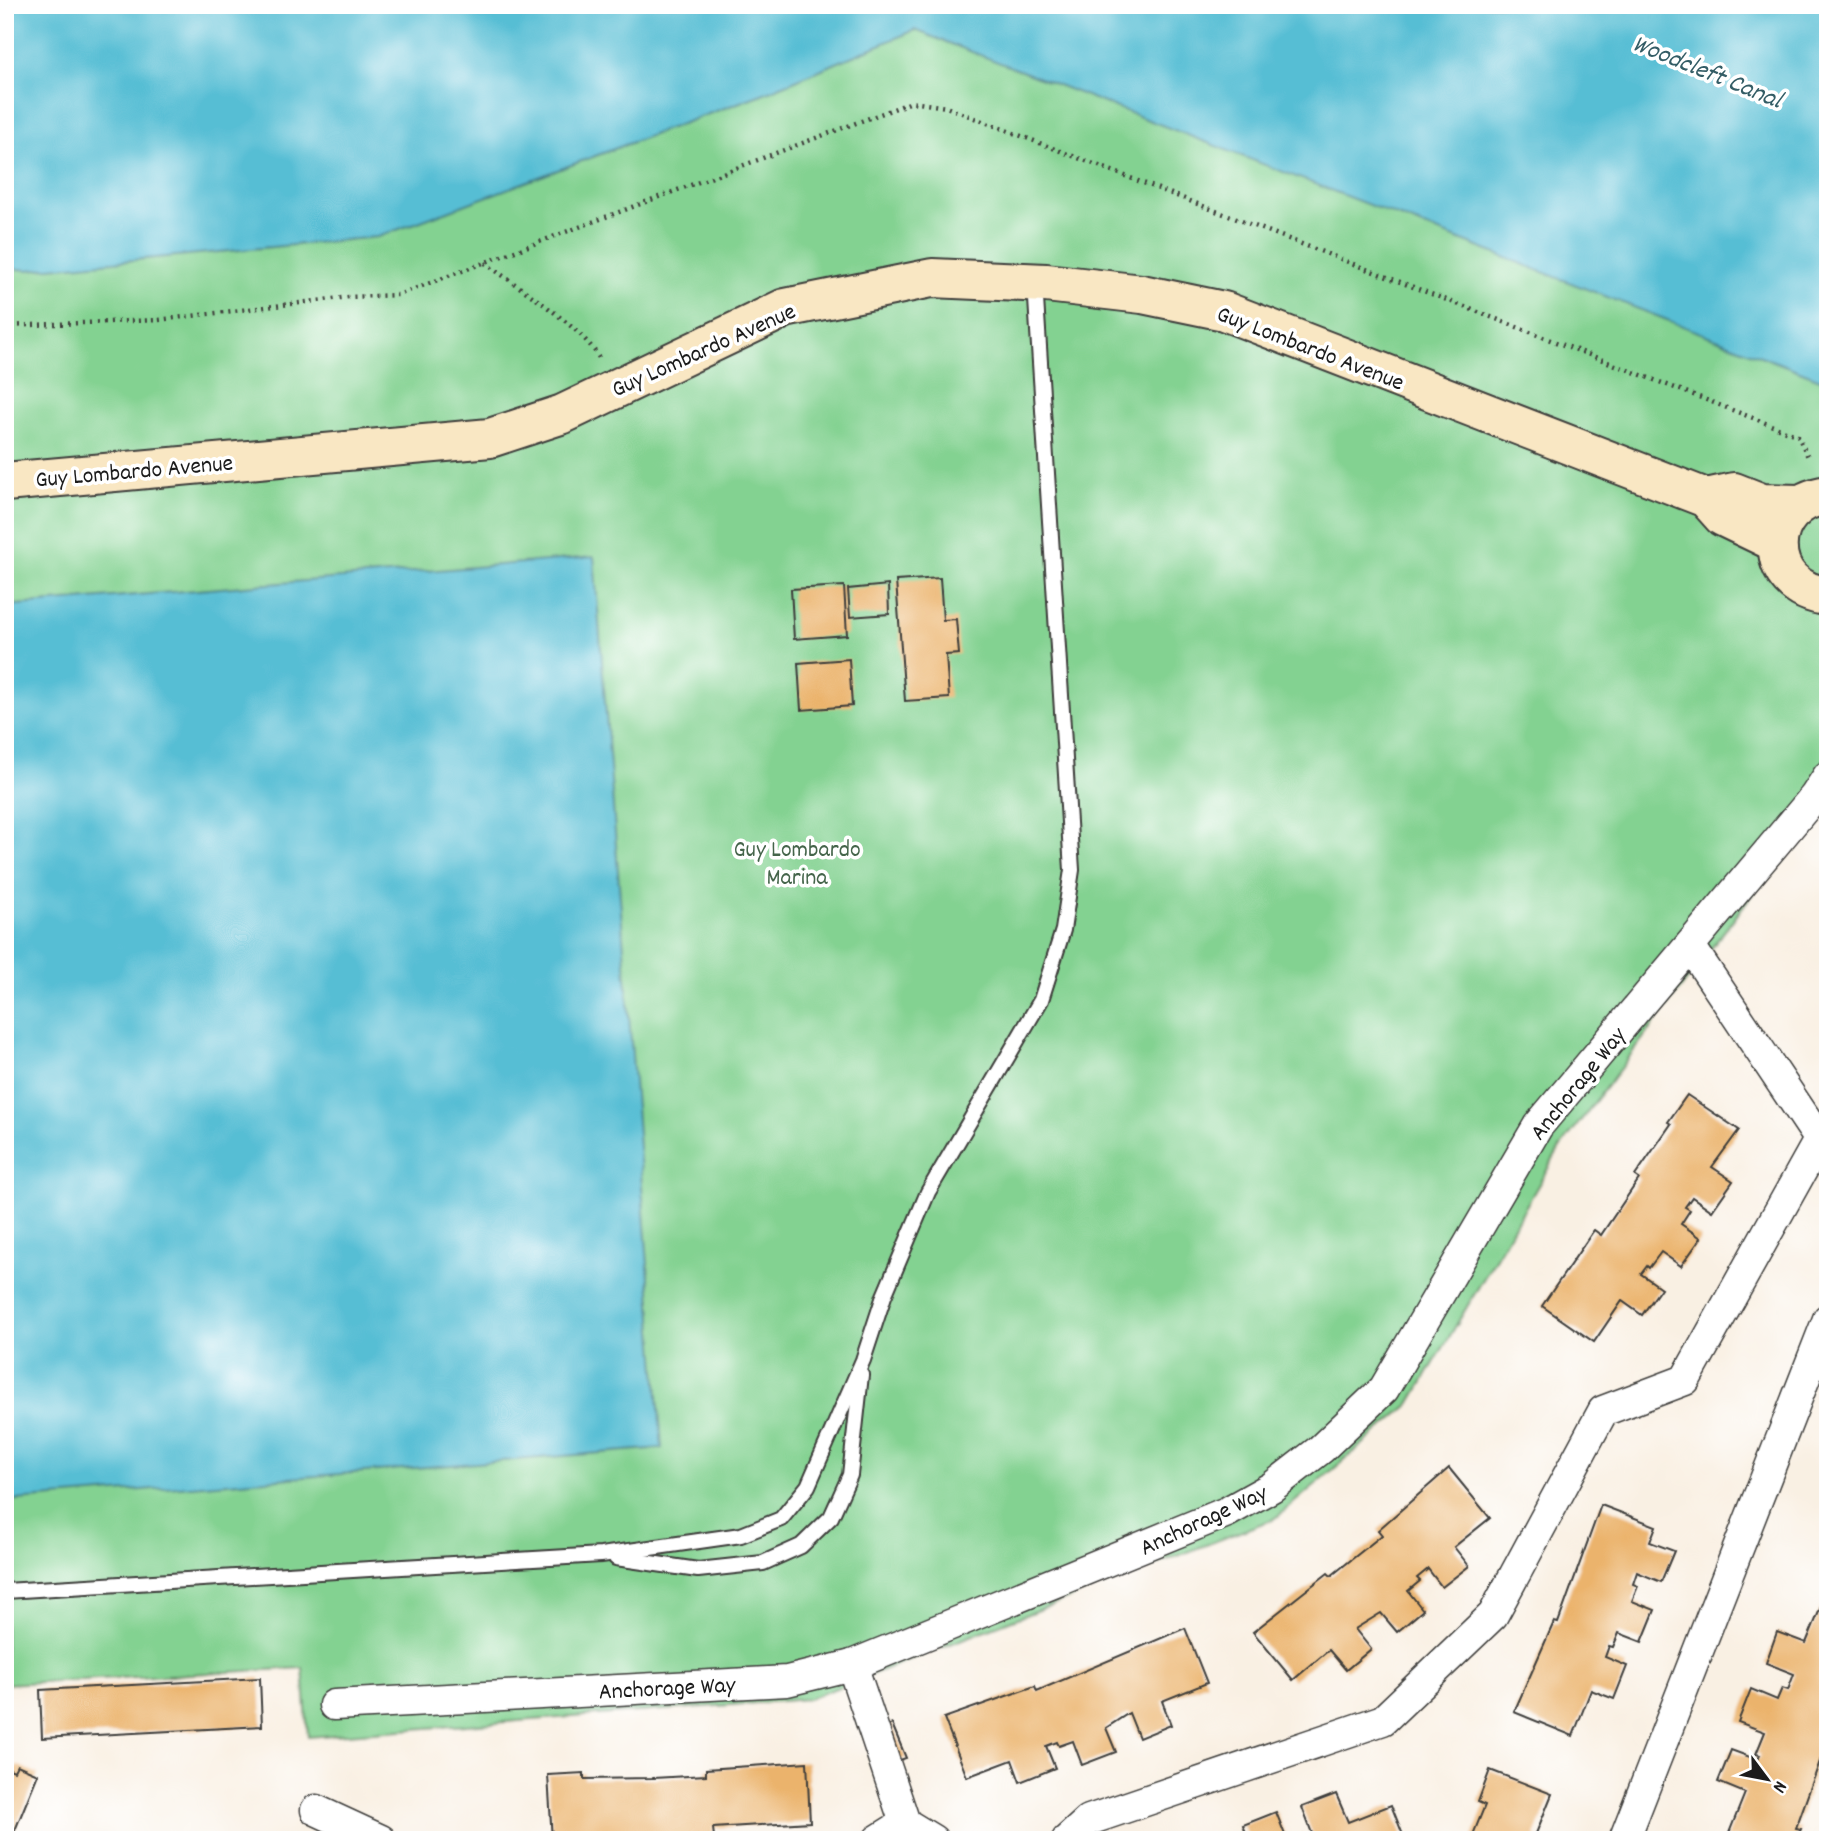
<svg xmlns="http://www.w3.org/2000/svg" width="1833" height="1845" font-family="Dekko,sans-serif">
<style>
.green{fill:#83d291;stroke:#507756;stroke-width:2}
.water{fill:#57bed4;stroke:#3a6d78;stroke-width:2}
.building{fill:#ebb36c}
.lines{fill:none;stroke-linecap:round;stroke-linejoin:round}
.lane-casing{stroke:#3d3c3a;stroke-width:18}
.street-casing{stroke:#3d3c3a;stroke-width:33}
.secondary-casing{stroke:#3d3c3a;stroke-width:42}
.path{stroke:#3d3c3a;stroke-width:4.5;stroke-dasharray:2 5;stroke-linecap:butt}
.lane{stroke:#fff;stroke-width:14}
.street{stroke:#fff;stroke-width:30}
.secondary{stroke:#f9e7c3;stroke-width:38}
.labels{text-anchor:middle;stroke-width:7;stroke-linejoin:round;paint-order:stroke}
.street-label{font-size:24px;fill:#1c1c1c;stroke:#fff}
.park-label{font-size:24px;fill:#45654b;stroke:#fff}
.water-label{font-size:26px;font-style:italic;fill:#345d66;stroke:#fff}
</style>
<rect width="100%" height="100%" fill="#fff"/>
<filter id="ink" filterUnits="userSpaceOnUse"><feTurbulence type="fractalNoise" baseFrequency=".0143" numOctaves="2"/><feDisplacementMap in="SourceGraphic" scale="14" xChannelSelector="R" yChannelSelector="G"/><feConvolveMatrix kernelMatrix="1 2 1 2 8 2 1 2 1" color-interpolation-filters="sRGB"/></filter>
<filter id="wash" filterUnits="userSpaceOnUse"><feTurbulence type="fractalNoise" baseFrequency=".00686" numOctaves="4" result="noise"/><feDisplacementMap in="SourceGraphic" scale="28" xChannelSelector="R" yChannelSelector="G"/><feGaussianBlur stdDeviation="1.57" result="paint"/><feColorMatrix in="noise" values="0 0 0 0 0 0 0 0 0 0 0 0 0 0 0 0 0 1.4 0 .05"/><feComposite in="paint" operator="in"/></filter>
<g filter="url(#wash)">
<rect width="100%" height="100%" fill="#f9f0e3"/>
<polygon class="green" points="989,5 1828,364 1828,794 1560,1148 1410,1404 1276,1518 808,1699 308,1737 303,1668 5,1684 5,212"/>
<g class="water">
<polygon points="5,5 1825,5 1828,7 1828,382 915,30 762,94 378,237 28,270 5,268"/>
<polygon points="594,557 662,1448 5,1501 5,606"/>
</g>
<g id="blocks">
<g class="building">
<polygon points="940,578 943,620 956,619 959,654 946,655 949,698 905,701 896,581"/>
<polygon points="888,585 889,614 850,617 848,589"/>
<polygon points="844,586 847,635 794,639 791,589"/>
<polygon points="849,659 852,706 801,710 798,663"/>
<polygon points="1687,1095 1739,1130 1712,1167 1733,1181 1712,1211 1692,1197 1685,1207 1690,1210 1681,1224 1701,1238 1681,1266 1661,1252 1649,1268 1647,1266 1641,1274 1661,1288 1642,1315 1622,1301 1594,1342 1542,1306 1594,1230 1601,1235 1639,1179 1635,1176 1671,1124 1668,1122"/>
<polygon points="1449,1468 1490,1518 1454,1547 1469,1566 1442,1587 1428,1569 1417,1578 1420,1581 1408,1591 1423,1610 1397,1632 1381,1613 1355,1629 1371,1649 1346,1670 1329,1650 1293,1680 1253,1632 1328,1573 1331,1576 1382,1535 1378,1530"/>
<polygon points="1601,1505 1656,1526 1650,1542 1674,1551 1661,1582 1637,1572 1633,1584 1638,1586 1632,1601 1655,1610 1642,1642 1619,1633 1613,1647 1609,1646 1605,1657 1627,1666 1614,1699 1591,1690 1573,1736 1514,1712 1554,1622 1558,1623"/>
<polygon points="1823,1602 1828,1604 1828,1739 1796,1828 1801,1829 1796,1840 1727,1838 1745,1793 1718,1782 1731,1750 1758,1760 1760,1755 1756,1754 1765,1732 1738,1722 1751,1689 1777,1700 1782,1688 1788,1690 1794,1674 1766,1663 1777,1632 1806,1643"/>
<polygon points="1185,1628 1207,1683 1162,1701 1171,1725 1139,1738 1129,1713 1106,1728 1116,1752 1082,1765 1073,1741 1059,1746 1057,1742 1046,1746 1055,1768 1020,1782 1012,1760 967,1777 944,1718 1035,1686 1037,1691"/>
<polygon points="260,1678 262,1726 42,1738 40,1690"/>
<polygon points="892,1724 906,1758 897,1761 883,1728"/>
<polygon points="807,1762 810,1822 713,1828 714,1837 701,1840 650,1840 650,1836 636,1837 637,1840 552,1840 548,1775 584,1773 584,1779 653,1778 706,1775 706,1769"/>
<polygon points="17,1765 38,1774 11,1840 7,1840 5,1767 14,1771"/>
<polygon points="1490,1770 1552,1794 1535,1836 1543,1840 1471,1840 1485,1805 1478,1802"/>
<polygon points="1336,1794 1348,1822 1391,1805 1405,1840 1288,1840 1303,1834 1305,1839 1313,1836 1302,1807"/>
<polygon points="1276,1812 1287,1840 1249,1840 1243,1825"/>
</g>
</g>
</g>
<g filter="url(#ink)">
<use href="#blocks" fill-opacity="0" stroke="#3d3c3a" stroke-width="2"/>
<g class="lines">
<defs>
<g id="lane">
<polyline points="616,1558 698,1570 763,1563 801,1546 831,1517 850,1475 861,1375"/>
<polyline points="5,1591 601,1555 741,1535 781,1519 808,1486 863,1360 884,1296 928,1192 1041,1000 1063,930 1072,870 1035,283"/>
</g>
<g id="street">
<polyline points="1690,946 1828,1152"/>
<polyline points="852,1665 905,1823 933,1840"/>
<polyline points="334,1705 787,1681 852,1665 1227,1512 1272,1487 1321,1449 1384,1389 1538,1126 1815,796 1828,776"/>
<polyline points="316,1810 381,1840"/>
<polyline points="878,1840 905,1823"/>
<polyline points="1067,1840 1089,1820 1383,1720 1493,1615 1603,1411 1685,1380 1819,1140"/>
<polyline points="1624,1840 1828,1319"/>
</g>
<g id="secondary">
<polyline points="5,482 490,438 563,414 785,308 932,278 1046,283 1142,294 1224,311 1706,498 1723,517 1777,543"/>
<path d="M1828,495C1761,503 1761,590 1828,596"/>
<polyline points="1706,498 1734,492 1762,503 1800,504"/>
</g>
</defs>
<use href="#lane" class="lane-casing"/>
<use href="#street" class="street-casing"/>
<use href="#secondary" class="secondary-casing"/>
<g class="path">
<path d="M485,263C515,285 583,327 599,358"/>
<polyline points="5,326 158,320 349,297 398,295 912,102 946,107 1753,418 1798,436 1808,457"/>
</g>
<use href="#lane" class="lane"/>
<use href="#street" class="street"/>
<use href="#secondary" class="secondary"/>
</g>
</g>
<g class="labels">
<g class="street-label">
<text transform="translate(1311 347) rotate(21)" y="8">Guy Lombardo Avenue</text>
<text transform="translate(703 349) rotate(-24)" y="8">Guy Lombardo Avenue</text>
<text transform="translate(134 470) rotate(-5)" y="8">Guy Lombardo Avenue</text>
<text transform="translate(1577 1083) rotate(-51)" y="8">Anchorage Way</text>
<text transform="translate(1203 1519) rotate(-25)" y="8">Anchorage Way</text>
<text transform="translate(667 1687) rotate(-3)" y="8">Anchorage Way</text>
</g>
<g class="park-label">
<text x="797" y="856">Guy Lombardo<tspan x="797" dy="28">Marina</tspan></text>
</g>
<g class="water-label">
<text transform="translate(1708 70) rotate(22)" y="9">Woodcleft Canal</text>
</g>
</g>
<rect width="1833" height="1845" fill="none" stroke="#fff" stroke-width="28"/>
<g transform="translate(1767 1779) rotate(122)" stroke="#ffffff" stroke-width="5" paint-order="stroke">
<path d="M0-5L12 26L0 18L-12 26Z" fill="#1c1c1c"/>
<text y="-10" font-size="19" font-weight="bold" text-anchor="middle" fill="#1c1c1c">N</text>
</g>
</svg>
